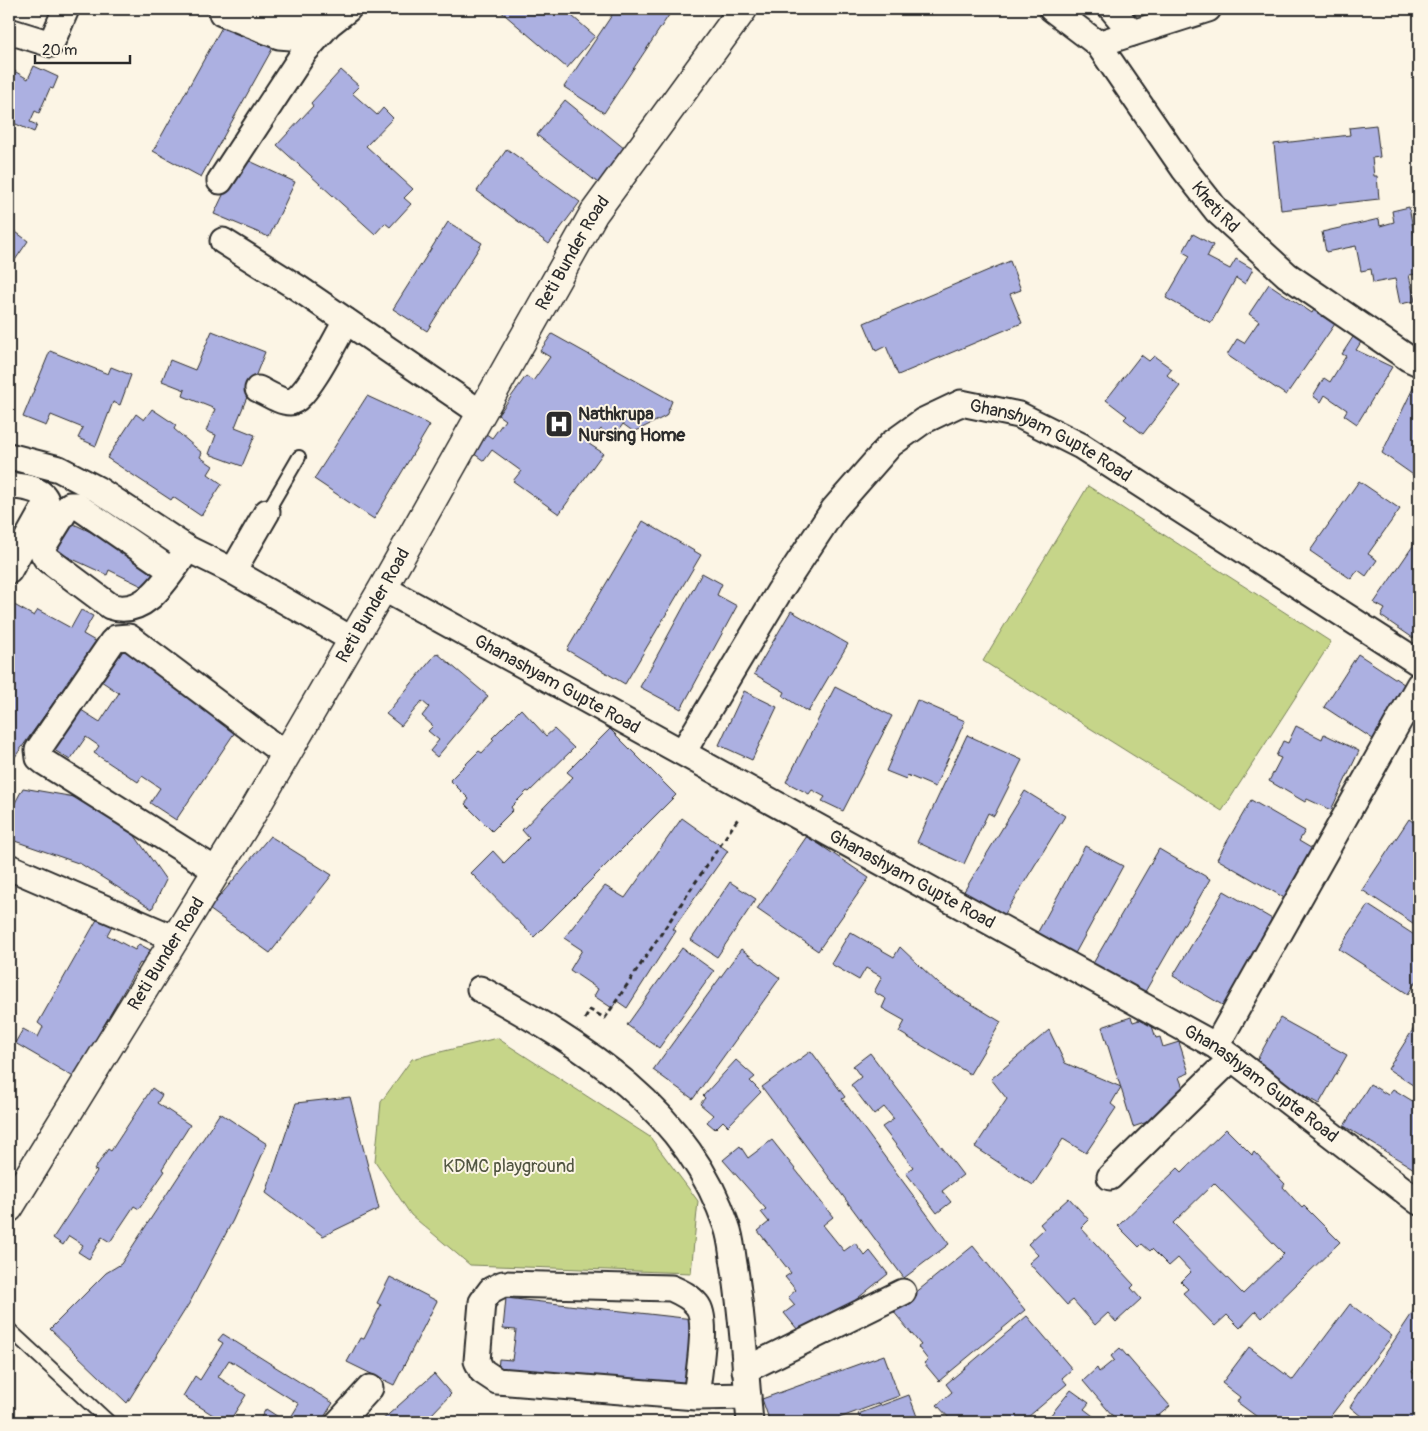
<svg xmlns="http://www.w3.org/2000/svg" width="1428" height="1431" font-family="Pangolin,sans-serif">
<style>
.green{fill:#c6d589;stroke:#78805a}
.building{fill:#acb0e1;stroke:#2b2b2b;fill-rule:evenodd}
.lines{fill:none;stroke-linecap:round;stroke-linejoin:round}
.lane-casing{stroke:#2b2b2b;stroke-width:16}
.street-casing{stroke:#2b2b2b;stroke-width:29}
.secondary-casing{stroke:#2b2b2b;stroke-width:31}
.path{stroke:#2b2b2b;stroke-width:3;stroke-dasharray:5 4;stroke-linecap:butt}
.lane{stroke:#fcf5e5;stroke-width:12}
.street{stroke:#fcf5e5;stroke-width:25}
.secondary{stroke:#fcf5e5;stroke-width:28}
.labels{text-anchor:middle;stroke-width:4;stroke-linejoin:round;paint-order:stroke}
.street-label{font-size:18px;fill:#2b2b2b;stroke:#fcf5e5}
.poi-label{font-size:18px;font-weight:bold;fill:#2b2b2b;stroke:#fcf5e5;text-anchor:start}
.park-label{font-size:18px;fill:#525642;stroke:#fcf5e5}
</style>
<rect width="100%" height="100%" fill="#fcf5e5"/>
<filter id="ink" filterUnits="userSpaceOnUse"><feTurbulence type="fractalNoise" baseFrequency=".02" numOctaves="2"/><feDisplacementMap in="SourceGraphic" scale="10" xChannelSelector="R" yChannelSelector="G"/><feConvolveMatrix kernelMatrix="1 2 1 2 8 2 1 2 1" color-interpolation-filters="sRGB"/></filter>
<g filter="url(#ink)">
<g class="green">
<polygon points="1088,486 1331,642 1222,811 983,661"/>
<polygon points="497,1038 650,1137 698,1201 691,1273 470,1265 411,1215 375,1161 381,1102 412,1059"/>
</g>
<g class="building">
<polygon points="498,9 564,9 595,36 567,68"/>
<polygon points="616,9 673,9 604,113 564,87"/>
<polygon points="227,18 275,44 201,177 153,151"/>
<polygon points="34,66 58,77 53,89 50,88 39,113 35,111 30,122 37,125 34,132 9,121 9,68 28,79"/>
<polygon points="341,70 359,86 352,93 377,115 383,108 393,118 366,146 413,189 404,198 411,204 390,227 385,223 375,234 277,145 313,106 311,103"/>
<polygon points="565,100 625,149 598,183 537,135"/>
<polygon points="1376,125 1380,157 1372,158 1374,176 1377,176 1379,199 1281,210 1274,144 1350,135 1349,128"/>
<polygon points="507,149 580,202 549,244 477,191"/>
<polygon points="241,157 295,182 269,237 214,214"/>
<polygon points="1409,207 1419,259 1415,260 1417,274 1409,275 1415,301 1400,304 1395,279 1373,283 1371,269 1361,271 1356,246 1326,252 1322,232 1379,219 1380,226 1394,222 1392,211"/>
<polygon points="448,222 482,243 427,331 393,309"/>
<polygon points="9,227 28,241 9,269"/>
<polygon points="1193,234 1213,245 1207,257 1230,269 1236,259 1253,269 1245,284 1236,278 1211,323 1166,298 1190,256 1183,252"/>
<polygon points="1010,261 1021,290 1010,294 1022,323 898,375 886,346 876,351 864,323"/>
<polygon points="1269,284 1312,313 1316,306 1337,321 1286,395 1227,355 1237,339 1244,343 1259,321 1249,314"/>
<polygon points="212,331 265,352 235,427 255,435 242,466 209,454 216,435 206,431 215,409 183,396 185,390 162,381 170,360 195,370"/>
<polygon points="552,334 672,401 666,416 634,432 623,424 613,438 601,429 589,444 603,453 559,514 513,481 521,471 492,450 484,461 466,448 479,429 492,438 505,420 498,415 526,376 533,381 550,357 540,351"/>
<polygon points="1353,337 1361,342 1356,350 1392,367 1357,424 1344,415 1347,410 1325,395 1321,402 1313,396 1324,378 1330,382 1346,356 1342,354"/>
<polygon points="50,351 108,374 111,367 131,375 120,405 113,402 96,446 78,438 83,428 51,415 46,426 23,417"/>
<polygon points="1141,355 1149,361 1154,356 1172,369 1167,375 1180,386 1143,434 1124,419 1127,416 1106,400"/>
<polygon points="1416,382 1419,384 1419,479 1382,453"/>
<polygon points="367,396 430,425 374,519 314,479"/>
<polygon points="152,409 176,425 174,429 202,453 200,457 213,466 208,474 222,484 201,516 173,497 171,500 107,458 136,414 144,420"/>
<polygon points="1359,481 1400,509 1368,554 1377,560 1366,576 1358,570 1351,579 1310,551"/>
<polygon points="65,520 160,564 148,589 109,570 107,575 51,549"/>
<polygon points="643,521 701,555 625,684 567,650"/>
<polygon points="1419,537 1419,633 1418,632 1413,638 1381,616 1385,609 1374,603"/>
<polygon points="702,573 722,584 717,595 737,606 681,709 640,687"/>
<polygon points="9,602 34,616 38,610 71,628 81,610 93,616 83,634 97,642 12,761 9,760"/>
<polygon points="791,611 848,644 808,712 783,696 785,692 754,674"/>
<polygon points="120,646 239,726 176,820 150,803 160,788 142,776 138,782 94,753 99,746 86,737 70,760 51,748 78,708 100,722 119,693 98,679"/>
<polygon points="437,653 488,696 437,757 430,751 439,740 428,731 433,726 422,716 429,707 422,701 401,726 386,714"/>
<polygon points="1358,654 1410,688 1376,741 1324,707"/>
<polygon points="835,687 892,716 843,811 822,801 825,797 812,790 809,794 786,782"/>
<polygon points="744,691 777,707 752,760 719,745"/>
<polygon points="917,700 965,721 935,787 907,775 906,779 886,771"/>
<polygon points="521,709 546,736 554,729 574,748 529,792 527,791 511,807 513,810 492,831 465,804 469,799 450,780 479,751 482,753 494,740 492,738"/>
<polygon points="1296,726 1322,739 1324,734 1359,751 1331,810 1307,799 1305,802 1269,781 1281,758 1276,756 1283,741 1288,743"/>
<polygon points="610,729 676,795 534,937 471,873 493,851 504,863 529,838 522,830 573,777 567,772"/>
<polygon points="967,735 1022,760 994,816 988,813 964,864 917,842"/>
<polygon points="23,788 86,799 133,833 166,880 152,909 81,864 9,839 9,814"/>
<polygon points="1025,791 1065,816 1003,917 963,893"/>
<polygon points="1251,800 1305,831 1299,841 1316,851 1288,900 1217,859"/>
<polygon points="682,818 728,851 673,929 676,931 627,1008 617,1001 612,1008 594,996 598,989 570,970 582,950 564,938 605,886 625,898"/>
<polygon points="1409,819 1419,826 1419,927 1362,890"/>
<polygon points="270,836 332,875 270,953 209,909"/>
<polygon points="807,836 869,878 818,951 757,909"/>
<polygon points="1085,846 1123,866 1072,959 1034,939"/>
<polygon points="1159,849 1210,879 1142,997 1091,967"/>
<polygon points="730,882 756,899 717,957 691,940"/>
<polygon points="1224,891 1274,920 1224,1006 1173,976"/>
<polygon points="1368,905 1419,938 1419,977 1408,994 1339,949"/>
<polygon points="99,916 113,924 107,935 135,950 139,944 152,951 144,965 140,963 81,1065 84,1067 77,1079 15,1043 23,1029 38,1037 43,1027 38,1023"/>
<polygon points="850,932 894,957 900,947 939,984 1001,1022 970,1074 899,1032 905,1021 882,1008 886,999 874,992 882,977 866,968 859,980 831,964"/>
<polygon points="682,948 714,971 659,1048 627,1025"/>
<polygon points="741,949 780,978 693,1099 653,1070"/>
<polygon points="1131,1017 1133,1022 1149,1017 1156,1038 1160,1037 1163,1047 1179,1042 1189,1073 1179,1077 1186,1096 1159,1118 1133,1127 1102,1027"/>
<polygon points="1280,1018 1347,1055 1319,1104 1253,1067"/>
<polygon points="1419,1020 1419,1089 1388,1069"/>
<polygon points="1049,1030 1065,1063 1121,1087 1111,1104 1116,1108 1086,1153 1063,1139 1033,1185 975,1147 1007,1099 991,1079"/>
<polygon points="811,1051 845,1097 842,1099 949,1244 904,1278 762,1087"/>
<polygon points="870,1053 963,1175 942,1191 951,1202 937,1213 906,1173 913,1167 882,1127 894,1119 884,1107 874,1115 851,1085 861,1077 853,1066"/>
<polygon points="736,1060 755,1077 750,1081 761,1092 728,1126 723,1121 715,1129 707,1122 713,1115 700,1104 705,1098 703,1096"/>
<polygon points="1370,1084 1388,1095 1393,1089 1419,1105 1419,1172 1344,1126"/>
<polygon points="152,1088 162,1095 157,1103 190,1125 162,1169 165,1171 139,1209 134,1206 110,1242 102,1237 89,1259 78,1252 83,1245 69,1236 63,1245 53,1238 97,1171 94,1170 108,1149 111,1151"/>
<polygon points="350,1097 379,1209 323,1236 266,1193 296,1103"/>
<polygon points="220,1113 267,1144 233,1220 190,1302 127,1403 50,1329 106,1273 121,1264"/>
<path d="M1226,1129L1252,1155L1254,1152L1285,1184L1283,1187L1302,1208L1304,1206L1340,1242L1262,1318L1256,1311L1240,1328L1227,1315L1215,1326L1183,1293L1188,1289L1181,1282L1191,1272L1178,1258L1169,1266L1152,1249L1150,1251L1142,1244L1139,1247L1118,1226L1178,1168L1182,1172ZM1214,1183L1284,1254L1243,1294L1173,1223Z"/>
<polygon points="772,1140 833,1217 823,1225 844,1251 855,1243 865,1256 870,1251 888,1274 823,1326 802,1335 784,1313 795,1305 788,1297 796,1290 785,1277 791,1273 758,1231 769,1222 761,1212 766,1209 723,1160 740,1146 748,1158"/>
<polygon points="1069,1198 1089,1220 1081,1228 1134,1285 1131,1288 1141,1299 1116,1322 1108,1313 1095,1325 1073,1300 1067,1305 1029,1263 1038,1255 1028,1244 1044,1229 1040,1224"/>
<polygon points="973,1246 1025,1310 939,1381 924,1363 928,1360 918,1347 921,1345 893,1311"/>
<polygon points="390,1277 437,1301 394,1385 347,1362 360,1338 364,1339 381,1305 377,1303"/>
<polygon points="506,1298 693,1319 685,1391 498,1370 499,1359 512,1360 516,1330 503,1329"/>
<polygon points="1419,1303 1419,1362 1412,1372 1419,1377 1419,1422 1368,1422 1350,1407"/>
<polygon points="1350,1304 1392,1336 1326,1422 1264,1422 1237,1402 1240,1397 1222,1383 1249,1347 1293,1380"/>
<polygon points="1027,1316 1072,1369 1062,1378 1067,1384 1022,1422 946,1422 950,1419 937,1405 952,1392 946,1384"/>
<polygon points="223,1334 333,1403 321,1422 288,1422 299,1404 229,1360 218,1377 246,1395 229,1422 224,1422 183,1396 195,1376 200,1380 223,1343 218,1340"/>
<polygon points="1120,1348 1170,1406 1151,1422 1118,1422 1083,1381 1097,1368 1099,1372 1114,1360 1111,1356"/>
<polygon points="884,1355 899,1396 828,1422 770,1422 762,1399"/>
<polygon points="434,1374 451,1394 431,1415 434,1418 429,1422 380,1422"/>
<polygon points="1071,1390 1089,1403 1084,1409 1101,1422 1045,1422"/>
<polygon points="909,1395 919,1422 862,1422 858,1414"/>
<polygon points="266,1409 286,1422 258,1422"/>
</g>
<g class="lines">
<defs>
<g id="lane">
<polyline points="267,512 299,457"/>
<polyline points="9,1329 108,1421"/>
</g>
<g id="street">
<path id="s1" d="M1052,9L1098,44L1184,169L1217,211L1287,275L1408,358L1419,363"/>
<polyline points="1112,9 1132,33"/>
<polyline points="222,13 279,36 314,39"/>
<path d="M250,15C271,20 304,22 323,9"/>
<polyline points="9,31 51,44 66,9"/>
<polyline points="1098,44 1208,9"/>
<polyline points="220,181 305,51 329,24 348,9"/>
<polyline points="223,241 298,288 481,413"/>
<path d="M258,389C267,393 280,402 290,402C305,402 338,335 346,321"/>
<polyline points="9,456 59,469 97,489 188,549 229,569 353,640"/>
<path d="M9,485C23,488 43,487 47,503L9,571"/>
<path d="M172,571L76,505H70L66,510L43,547V553L46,558L110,606C147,619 170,573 188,549"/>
<polyline points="233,571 267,512"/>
<path id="s2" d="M383,588L1216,1046L1419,1202"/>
<path id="s3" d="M683,752L779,592L834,509L891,444L923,421L961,403L1019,415L1081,446L1419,663"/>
<polyline points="9,867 176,939"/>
<polyline points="217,871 44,762 39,758 38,750 112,642 116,638 129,637 286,755"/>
<path d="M480,989C584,1046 687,1108 727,1227C731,1238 732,1252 734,1264C743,1316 745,1370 750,1422"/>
<polyline points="1216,1046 1419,685"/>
<polyline points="1110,1177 1232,1058"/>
<polyline points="745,1370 903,1292"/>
<path d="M696,1397C698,1377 709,1319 697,1305C690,1296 680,1292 671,1288L503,1284L491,1290L482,1302L477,1361L482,1371L497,1381L696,1397L748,1396"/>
<polyline points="339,1422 370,1388"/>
</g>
<g id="secondary">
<path id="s4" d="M9,1208L250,817L383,588L594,213L743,9"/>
</g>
</defs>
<use href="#lane" class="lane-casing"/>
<use href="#street" class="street-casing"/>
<use href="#secondary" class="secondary-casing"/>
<polyline class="path" points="585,1019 590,1010 605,1018 739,817"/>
<use href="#lane" class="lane"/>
<use href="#street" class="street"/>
<use href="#secondary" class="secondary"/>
</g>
</g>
<defs>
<symbol id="hospital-square" viewBox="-11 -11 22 22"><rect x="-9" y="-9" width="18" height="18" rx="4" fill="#2b2b2b" stroke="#fcf5e5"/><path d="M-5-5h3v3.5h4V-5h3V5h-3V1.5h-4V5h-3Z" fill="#fff"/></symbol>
</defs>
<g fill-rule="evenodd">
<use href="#hospital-square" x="543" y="408" width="32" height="32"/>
</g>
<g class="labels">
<g class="street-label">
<text dy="6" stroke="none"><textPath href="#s1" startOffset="259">Kheti Rd</textPath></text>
<text dy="6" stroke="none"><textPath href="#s4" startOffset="1109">Reti Bunder Road</textPath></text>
<text dy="6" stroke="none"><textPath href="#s3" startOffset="552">Ghanshyam Gupte Road</textPath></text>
<text dy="6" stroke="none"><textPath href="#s4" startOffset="704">Reti Bunder Road</textPath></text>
<text dy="6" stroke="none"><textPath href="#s2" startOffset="199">Ghanashyam Gupte Road</textPath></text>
<text dy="6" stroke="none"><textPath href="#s2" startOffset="604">Ghanashyam Gupte Road</textPath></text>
<text dy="6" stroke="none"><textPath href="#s4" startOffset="299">Reti Bunder Road</textPath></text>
<text dy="6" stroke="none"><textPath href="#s2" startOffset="1009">Ghanashyam Gupte Road</textPath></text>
</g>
<g class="poi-label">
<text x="578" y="420">Nathkrupa<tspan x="578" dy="21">Nursing Home</tspan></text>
</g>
<g class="park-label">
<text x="509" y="1172">KDMC playground</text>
</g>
</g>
<rect width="1428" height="1431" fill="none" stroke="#fcf5e5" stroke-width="30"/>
<rect x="15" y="15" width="1398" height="1401" fill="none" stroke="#2b2b2b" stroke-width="2" filter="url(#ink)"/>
<path d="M35 55v8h95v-8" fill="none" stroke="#2b2b2b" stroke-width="2.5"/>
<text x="42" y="55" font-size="15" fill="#2b2b2b" stroke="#fcf5e5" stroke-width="4" paint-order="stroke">20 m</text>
</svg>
